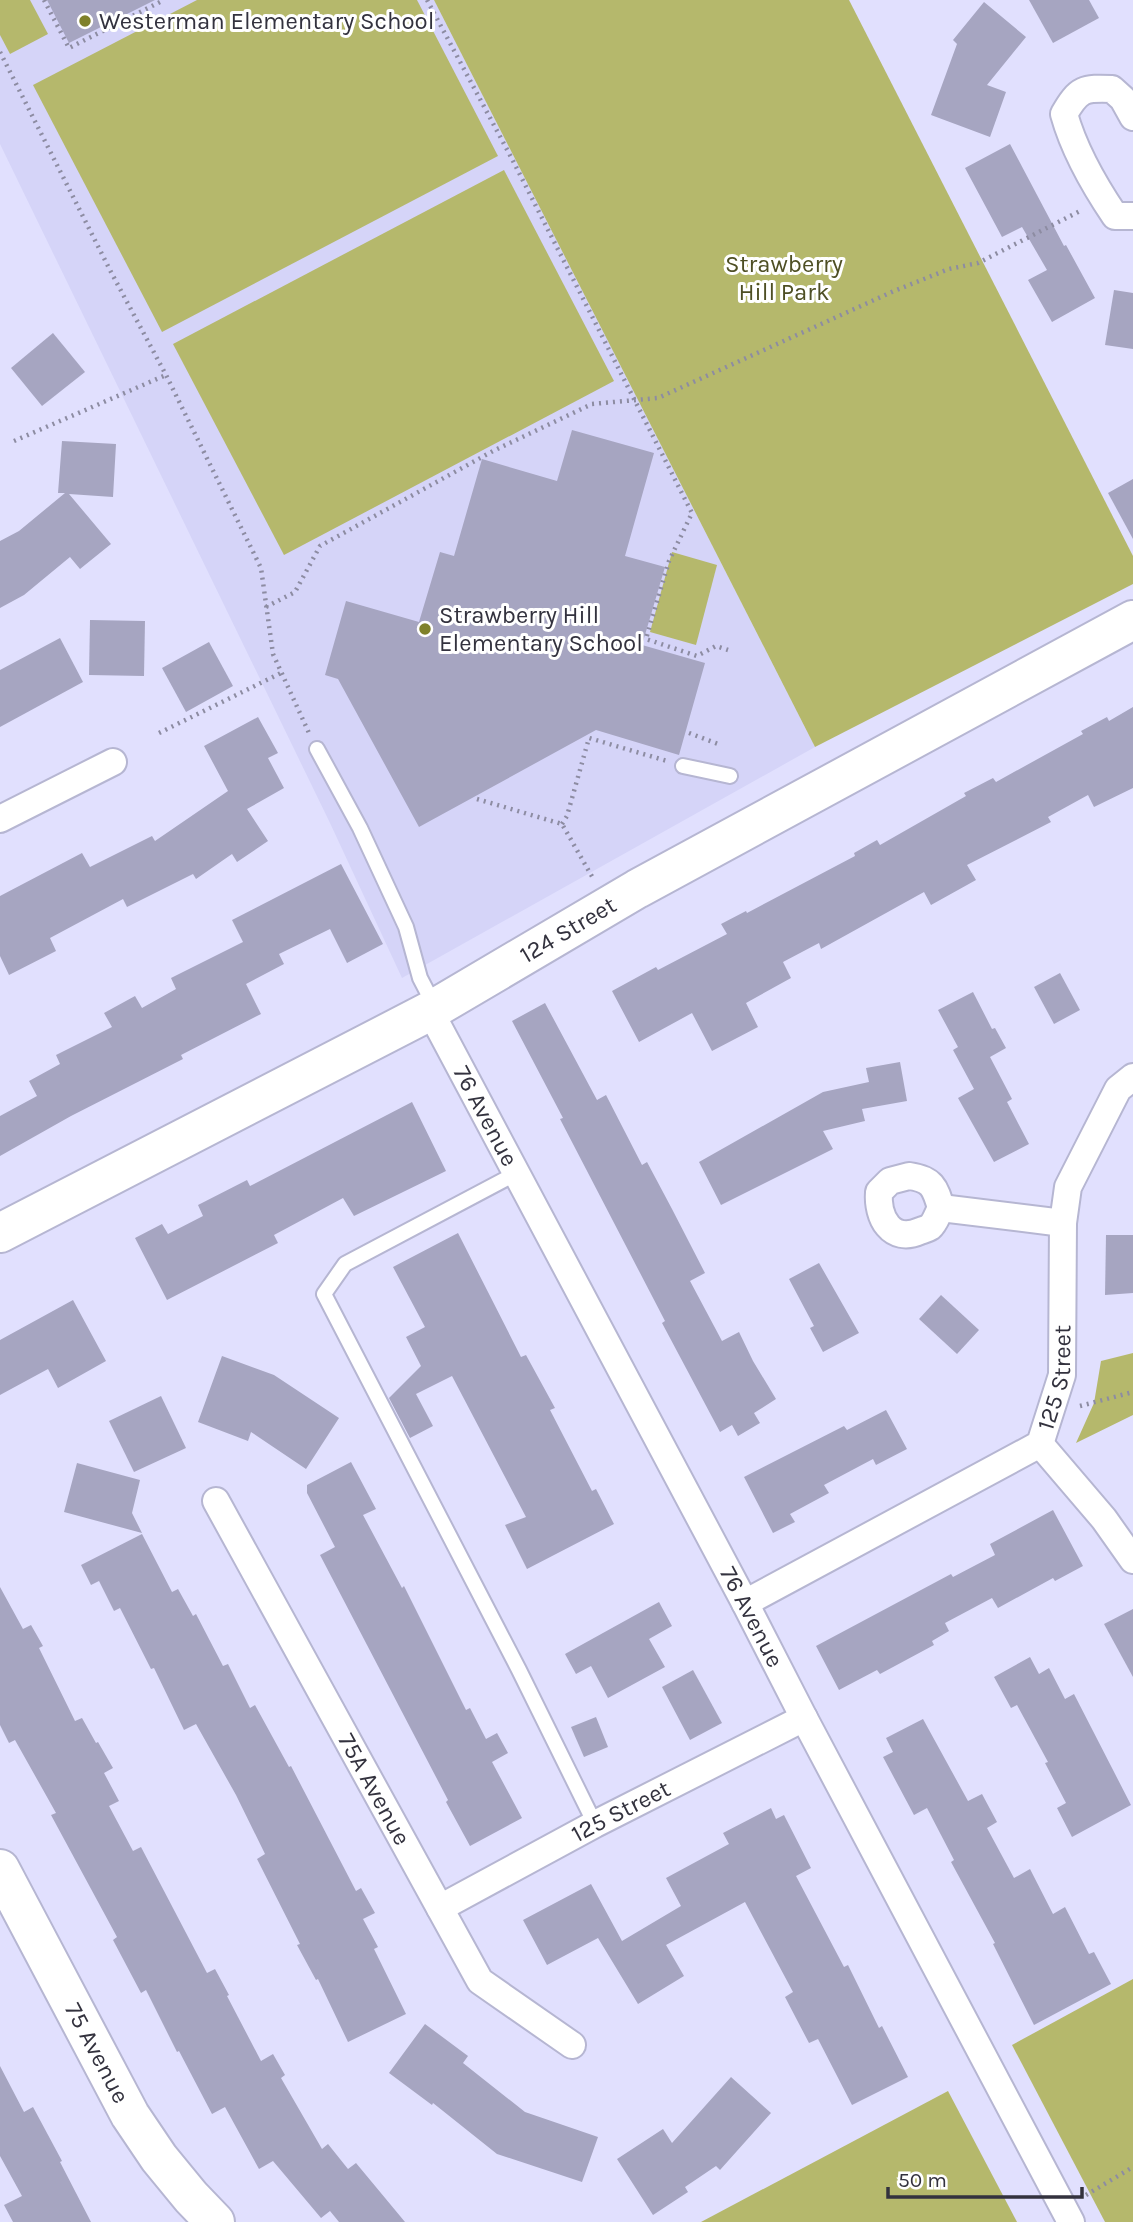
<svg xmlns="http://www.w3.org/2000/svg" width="1133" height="2222" font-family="Karla,sans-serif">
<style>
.built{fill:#d5d4f8}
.green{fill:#b5b86c}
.building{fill:#a6a5c1}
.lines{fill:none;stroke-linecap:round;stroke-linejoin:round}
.lane-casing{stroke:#b6b6d2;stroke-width:18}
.street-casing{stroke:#b6b6d2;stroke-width:30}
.secondary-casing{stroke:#b6b6d2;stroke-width:42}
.path{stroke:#8d8ca2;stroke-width:4.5;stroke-dasharray:2 5;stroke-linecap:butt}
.lane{stroke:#fff;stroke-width:14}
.street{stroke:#fff;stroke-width:26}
.secondary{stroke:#fff;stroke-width:38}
.poi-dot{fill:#7f812a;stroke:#fff;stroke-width:2.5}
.labels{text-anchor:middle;stroke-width:6;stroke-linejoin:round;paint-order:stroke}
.poi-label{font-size:24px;fill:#33323e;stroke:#fff;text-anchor:start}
.park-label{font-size:24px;fill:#4e4f24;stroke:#fff}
.street-label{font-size:24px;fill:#33323e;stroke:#fff}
</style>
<rect width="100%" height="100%" fill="#e1e0fe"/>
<polygon class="built" points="0,0 434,0 815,747 402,978 330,823 0,144"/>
<g class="green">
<polygon points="0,0 30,0 48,34 10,54 0,35"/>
<polygon points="197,0 417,0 498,156 162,332 33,85"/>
<polygon points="434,0 849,0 1133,556 1133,584 815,747"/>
<polygon points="504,170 614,381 284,555 173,344"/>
<polygon points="672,552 717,565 696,645 650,632"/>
<polygon points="1133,1353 1133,1415 1076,1443 1094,1403 1101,1361"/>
<polygon points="1133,1979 1133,2222 1105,2222 1012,2045"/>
<polygon points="948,2091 1017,2222 701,2222"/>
</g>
<g class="building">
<polygon points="47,0 155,0 69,43"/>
<polygon points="1029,0 1089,0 1099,18 1053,43"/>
<polygon points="984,2 1026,37 987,85 1006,92 990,137 931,115 957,44 953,40"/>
<polygon points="1010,144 1064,246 1066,245 1095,298 1052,322 1028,280 1047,270 1022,227 1002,237 965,168"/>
<polygon points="1114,290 1133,293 1133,349 1105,345"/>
<polygon points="53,333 85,372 42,406 11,368"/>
<polygon points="572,430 654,453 625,556 665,567 642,645 705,663 679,755 596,730 419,827 338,679 325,675 346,601 419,622 440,552 454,556 482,459 557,481"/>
<polygon points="62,441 116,444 113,497 69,494 111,544 80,569 70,557 24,595 0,608 0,541 19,531 65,493 58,493"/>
<polygon points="1133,479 1133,539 1108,493"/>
<polygon points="90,620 145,621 144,676 89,675"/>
<polygon points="60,638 83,682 0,727 0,670"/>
<polygon points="209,642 233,686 186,712 162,668"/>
<polygon points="1133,707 1133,788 1094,807 1088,795 1048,817 1051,822 967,865 976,880 931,905 924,892 821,949 819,943 783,962 791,978 746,1003 758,1027 712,1051 692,1013 639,1042 612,991 656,967 658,970 727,934 721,924 746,911 747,913 855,856 854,853 877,840 880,845 966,796 964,793 993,778 996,782 1083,734 1081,731 1107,717 1109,721"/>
<polygon points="258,717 278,753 268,758 284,788 247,809 268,841 237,862 232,854 196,879 193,874 127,907 123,899 50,938 56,951 9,975 0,956 0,896 82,853 90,867 152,836 155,841 228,791 204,746"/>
<polygon points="341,864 383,944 347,963 330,929 279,954 284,964 246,984 261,1014 181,1055 183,1059 71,1116 0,1156 0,1116 37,1096 29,1081 60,1064 56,1055 112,1027 104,1013 135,996 142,1008 176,989 171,978 243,942 232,920"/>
<polygon points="1060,973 1080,1010 1054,1024 1034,987"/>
<polygon points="973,992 992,1029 995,1028 1006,1048 990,1057 1012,1099 1007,1102 1029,1144 994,1162 958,1098 974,1089 953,1050 958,1047 938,1010"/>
<polygon points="545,1003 597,1100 606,1095 642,1165 647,1162 672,1209 705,1273 690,1281 722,1341 739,1332 753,1361 776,1399 754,1413 760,1423 738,1436 732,1425 720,1432 662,1323 665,1321 560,1119 563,1118 512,1021"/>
<polygon points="900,1062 907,1101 862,1109 865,1121 823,1131 833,1149 721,1205 699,1162 823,1092 869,1082 866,1068"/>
<polygon points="412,1102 446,1171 354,1216 343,1198 274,1235 278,1243 167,1300 135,1238 162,1224 168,1234 203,1216 198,1205 247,1180 250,1186"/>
<polygon points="458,1233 521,1357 526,1355 555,1408 550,1410 592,1491 596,1489 614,1524 527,1569 505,1525 526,1517 452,1376 416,1394 433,1426 410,1438 389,1398 421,1366 406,1337 425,1327 393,1267"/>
<polygon points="1106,1235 1133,1235 1133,1293 1105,1295"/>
<polygon points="819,1263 859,1333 823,1352 810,1328 814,1326 789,1279"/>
<polygon points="941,1295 979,1330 957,1354 919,1319"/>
<polygon points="73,1300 106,1361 58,1388 48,1369 0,1395 0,1340"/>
<polygon points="222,1356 274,1375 339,1418 306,1469 251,1432 248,1441 198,1422"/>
<polygon points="161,1396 186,1448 134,1472 109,1421"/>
<polygon points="886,1410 907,1449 876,1465 873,1459 824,1485 829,1493 790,1514 795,1522 773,1533 744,1477 844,1426 847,1430"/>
<polygon points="351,1462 376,1509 363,1515 402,1588 404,1586 466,1710 470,1708 486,1739 497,1733 508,1753 492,1762 522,1818 470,1846 446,1802 448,1800 320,1555 335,1547 307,1493 307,1485"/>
<polygon points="77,1463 140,1480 132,1513 142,1533 64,1512"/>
<polygon points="1053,1510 1083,1566 1055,1581 1053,1578 998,1608 992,1598 945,1623 949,1631 932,1641 934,1645 880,1674 877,1670 839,1690 816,1646 951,1574 953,1577 995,1555 990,1544"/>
<polygon points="142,1534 172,1592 178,1589 193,1616 196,1614 223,1666 228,1664 250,1708 255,1705 289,1767 291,1766 356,1891 361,1888 375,1913 363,1919 378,1947 374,1949 406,2014 348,2042 318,1979 316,1980 297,1945 300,1944 257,1859 265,1854 236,1795 196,1724 184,1730 154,1668 151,1669 120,1608 114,1611 99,1581 91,1585 81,1565"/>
<polygon points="0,1587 23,1629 31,1625 43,1646 39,1648 75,1721 82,1718 96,1743 98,1742 113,1768 104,1773 119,1801 109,1806 133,1851 141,1847 207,1973 215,1969 229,1995 227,1996 261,2061 273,2054 285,2075 281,2078 322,2149 328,2144 348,2169 356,2163 405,2222 339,2222 330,2211 321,2218 273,2161 259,2169 225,2107 212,2114 179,2051 177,2052 146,1990 141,1993 113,1940 117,1937 51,1815 56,1813 15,1740 9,1743 0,1725"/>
<polygon points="659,1602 672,1626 649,1639 665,1667 608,1698 591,1666 576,1674 565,1654"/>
<polygon points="1133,1609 1133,1677 1104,1624"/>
<polygon points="1030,1657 1039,1674 1049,1668 1065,1699 1074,1694 1131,1805 1072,1837 1057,1808 1066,1803 1045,1763 1048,1762 1017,1705 1011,1708 994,1677"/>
<polygon points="693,1670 722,1723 690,1740 662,1687"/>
<polygon points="596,1717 608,1747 584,1757 571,1727"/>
<polygon points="923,1719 968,1801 982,1794 997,1822 987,1828 1014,1878 1030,1869 1053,1914 1065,1907 1089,1954 1094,1952 1111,1984 1034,2025 993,1944 995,1943 951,1862 954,1860 927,1808 914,1815 883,1757 893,1752 886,1738"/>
<polygon points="771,1808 776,1819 784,1815 811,1868 796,1876 844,1967 848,1965 879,2028 882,2026 908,2077 852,2105 818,2039 809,2043 785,1997 793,1992 745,1902 666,1945 684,1976 638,2004 598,1938 547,1965 523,1920 591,1884 622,1941 681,1906 666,1878 729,1844 723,1833"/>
<polygon points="425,2024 468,2056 463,2063 525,2112 598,2137 582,2182 497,2154 433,2103 432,2105 389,2073"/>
<polygon points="0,2066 24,2112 33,2107 62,2161 60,2162 91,2222 13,2222 4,2205 22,2196 0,2156"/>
<polygon points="731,2077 771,2113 720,2170 716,2166 685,2187 688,2192 653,2215 617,2159 663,2129 672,2143"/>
</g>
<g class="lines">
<defs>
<g id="lane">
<polyline points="317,749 360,828 406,927 420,978 434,1005"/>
<polyline points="683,766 730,776"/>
<polyline points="517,1173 345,1264 324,1294 519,1670 595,1824"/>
</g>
<g id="street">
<path d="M1133,117L1123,99L1112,89C1084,88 1079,88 1064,114C1074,150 1094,185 1115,216H1133"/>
<polyline points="0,819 113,762"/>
<path id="s1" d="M430,1011L745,1603L804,1718L1071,2222"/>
<path d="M909,1176C932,1179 935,1187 941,1208C938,1213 935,1223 930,1227C927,1229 923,1230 920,1231C891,1244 877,1217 879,1192L890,1181Z"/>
<polyline points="941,1208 1063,1223"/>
<polyline points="1040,1444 1104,1519 1133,1560"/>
<path id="s2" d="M216,1501L480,1981L572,2045"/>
<path id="s3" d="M745,1603L1040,1444L1062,1375L1063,1223L1068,1187L1118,1089L1133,1077"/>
<path id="s4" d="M440,1908L595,1824L804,1718"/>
</g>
<g id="secondary">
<path id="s5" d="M0,1233L430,1011L637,889L1133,620"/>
<path id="s6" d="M0,1869L130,2115L159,2158L191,2197L215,2222"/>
</g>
</defs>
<use href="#lane" class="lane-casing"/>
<use href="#street" class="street-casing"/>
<use href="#secondary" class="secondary-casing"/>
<g class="path">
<polyline points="44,0 69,48 164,0"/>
<polyline points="427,0 511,157 692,513 669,561 646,639 697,656 716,646 728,650"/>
<polyline points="0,52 111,272 166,375 261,568 273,654 309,733"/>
<polyline points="14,441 166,375"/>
<polyline points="266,607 295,592 320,546 493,451 592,404 658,398 894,291 949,269 978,263 1082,210"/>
<polyline points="159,733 281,673"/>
<polyline points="689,733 718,744"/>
<polyline points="477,799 562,824 594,880"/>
<polyline points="562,824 567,816 589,738 667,761"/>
<polyline points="1080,1406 1133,1392"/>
<polyline points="1086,2195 1133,2167"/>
</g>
<use href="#lane" class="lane"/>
<use href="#street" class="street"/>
<use href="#secondary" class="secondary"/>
</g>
<g class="poi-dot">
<circle cx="85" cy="21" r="7"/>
<circle cx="425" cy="629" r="7"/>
</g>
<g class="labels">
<g class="poi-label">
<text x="99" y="29">Westerman Elementary School</text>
<text x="439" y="623">Strawberry Hill<tspan x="439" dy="28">Elementary School</tspan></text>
</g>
<g class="park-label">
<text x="784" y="272">Strawberry<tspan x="784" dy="28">Hill Park</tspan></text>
</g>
<g class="street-label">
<text dy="8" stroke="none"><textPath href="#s5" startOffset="644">124 Street</textPath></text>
<text dy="8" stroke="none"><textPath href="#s1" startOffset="119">76 Avenue</textPath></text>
<text dy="8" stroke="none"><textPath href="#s3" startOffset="404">125 Street</textPath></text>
<text dy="8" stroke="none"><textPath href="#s1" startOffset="686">76 Avenue</textPath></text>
<text dy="8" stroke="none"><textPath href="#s2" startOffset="329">75A Avenue</textPath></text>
<text dy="8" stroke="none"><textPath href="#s4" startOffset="205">125 Street</textPath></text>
<text dy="8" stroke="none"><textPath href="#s6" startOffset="208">75 Avenue</textPath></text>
</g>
</g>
<path d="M888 2187v10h194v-10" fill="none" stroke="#33323e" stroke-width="3.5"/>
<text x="898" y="2187" font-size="21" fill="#33323e" stroke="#ffffff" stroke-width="5" paint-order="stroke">50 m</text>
</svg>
